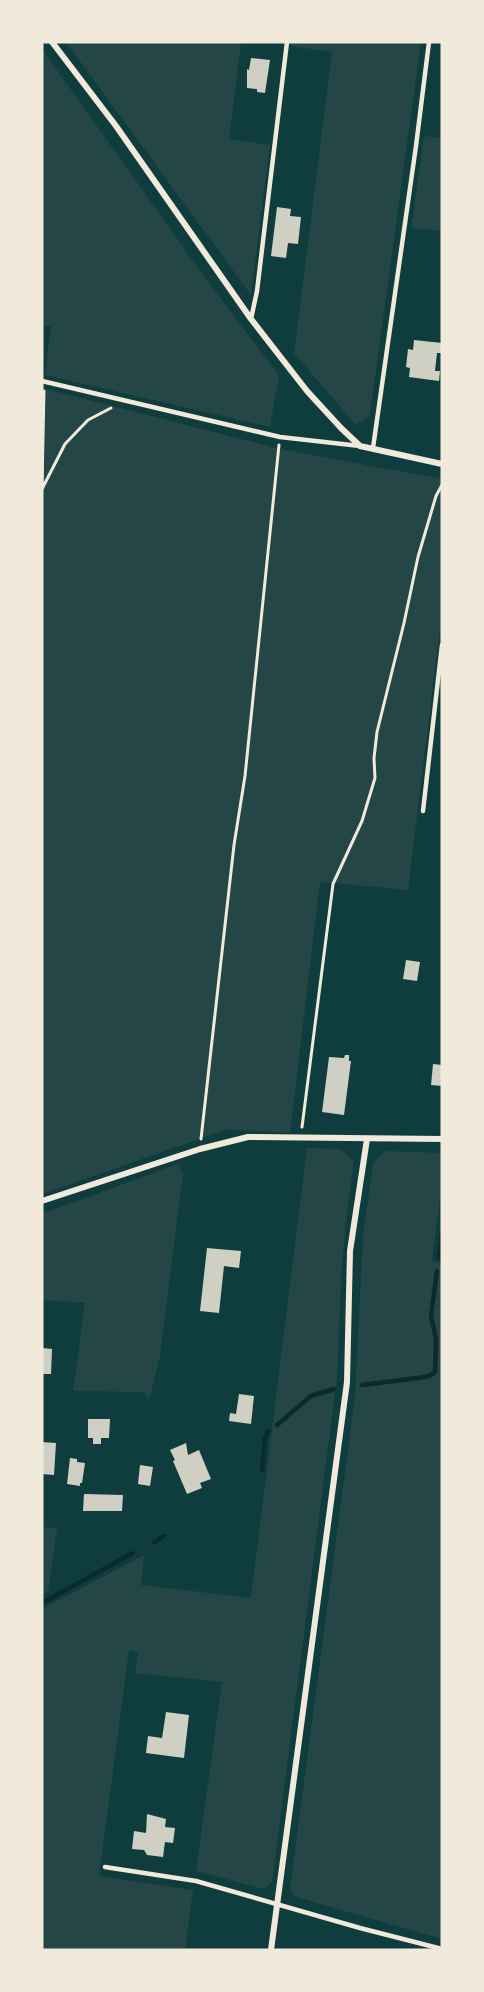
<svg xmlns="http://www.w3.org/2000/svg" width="484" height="1992" font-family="'Archivo Narrow',sans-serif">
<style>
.green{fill:#244646}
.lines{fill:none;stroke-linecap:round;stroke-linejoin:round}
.stream{stroke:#0a2a2b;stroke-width:4.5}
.building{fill:#cfcfc3}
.path{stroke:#f1e9da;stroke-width:3}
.service{stroke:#f1e9da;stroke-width:4.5}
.minor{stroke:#f1e9da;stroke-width:6}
</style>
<rect width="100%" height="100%" fill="#0f3d3e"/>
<g class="green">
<polygon points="66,42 241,42 229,139 270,145 251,295"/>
<polygon points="291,42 421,42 370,414 364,421 355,424 294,353 332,52 291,46"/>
<polygon points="42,49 211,286 279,375 270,427 45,375 51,326 42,325"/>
<polygon points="424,136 442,138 442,231 411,228"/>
<polygon points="42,388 280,449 442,479 442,612 408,890 320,882 290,1133 228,1129 42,1194"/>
<polygon points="307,1148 341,1149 354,1161 345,1229 341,1280 337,1378 272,1882 264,1889 196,1871 222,1682 135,1673 138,1652 129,1650 99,1876 193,1890 185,1950 42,1950 42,1609 144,1555 141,1585 251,1598"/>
<polygon points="386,1151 442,1153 442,1181 432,1261 442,1263 442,1939 296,1897 290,1888 355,1397 363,1236 373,1163"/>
<polygon points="178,1164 183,1173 160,1356 149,1400 144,1392 73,1391 85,1303 42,1300 42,1214"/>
<polygon points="42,1527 57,1528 48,1591 42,1595"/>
</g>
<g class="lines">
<g class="stream">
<polyline points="439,1258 442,1234"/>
<polyline points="362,1385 425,1377 431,1375 435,1372 436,1339 431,1316 437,1271"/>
<polyline points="277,1425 311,1396 334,1389"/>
<polyline points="262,1470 265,1438 268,1431"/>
<polyline points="154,1542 164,1536"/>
<polyline points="42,1603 133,1553"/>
</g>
</g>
<g class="building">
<polygon points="251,58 270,60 265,93 257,92 257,89 247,88 247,69 249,70"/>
<polygon points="277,207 291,209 290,216 301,217 298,244 288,243 286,258 271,256"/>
<polygon points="414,340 442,343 442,353 437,353 435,371 440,371 439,381 409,377 410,368 406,367 408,349 413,350"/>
<polygon points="406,960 420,962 417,981 403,979"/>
<polygon points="345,1055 349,1055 349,1061 351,1061 344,1115 322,1112 329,1057 344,1058"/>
<polygon points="433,1064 442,1065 442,1086 431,1085"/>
<polygon points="207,1248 241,1251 239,1268 224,1266 219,1313 200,1311"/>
<polygon points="42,1348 52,1349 51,1374 42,1374"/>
<polygon points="239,1394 254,1396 251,1424 229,1421 230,1413 236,1414"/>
<polygon points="88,1419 110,1419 109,1438 101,1438 101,1444 93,1444 93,1438 88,1438"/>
<polygon points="42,1442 56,1443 54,1475 42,1474"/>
<polygon points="186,1443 188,1455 199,1450 211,1479 200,1483 202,1488 187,1494 173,1461 175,1460 170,1450"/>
<polygon points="70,1458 77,1459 77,1462 85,1463 82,1483 80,1483 80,1486 67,1484"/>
<polygon points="140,1465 153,1467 150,1486 138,1484"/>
<polygon points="84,1494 123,1495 122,1511 83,1511"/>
<polygon points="166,1712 189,1715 184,1758 146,1753 148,1736 162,1738"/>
<polygon points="147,1814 166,1819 165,1827 175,1828 173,1843 165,1842 163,1857 147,1855 144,1850 132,1849 134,1831 146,1833"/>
</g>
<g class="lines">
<g class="path">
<polyline points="42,485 44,391"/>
<polyline points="42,489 65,444 88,420 111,408"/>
<polyline points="302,1127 333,884 362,821 375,778 374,758 377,732 404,623 418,557 436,496 442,485"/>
<polyline points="201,1139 234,845 245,776 279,445"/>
</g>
<g class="service">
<polyline points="251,319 257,291 287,42"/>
<polyline points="42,381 280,437 360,446"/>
<polyline points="373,448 416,146 429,42"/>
<polyline points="423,811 442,645"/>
<polyline points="105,1867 196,1881 360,1928 442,1949"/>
</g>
<g class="minor">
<polyline points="52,42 116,126 251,319 307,391 341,428 360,446 442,464"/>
<polyline points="42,1201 200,1149 248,1137 442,1139"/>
<polyline points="271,1950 347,1382 350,1251 367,1139"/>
</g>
</g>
<rect width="484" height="1992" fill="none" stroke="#f1e9da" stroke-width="87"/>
</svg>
